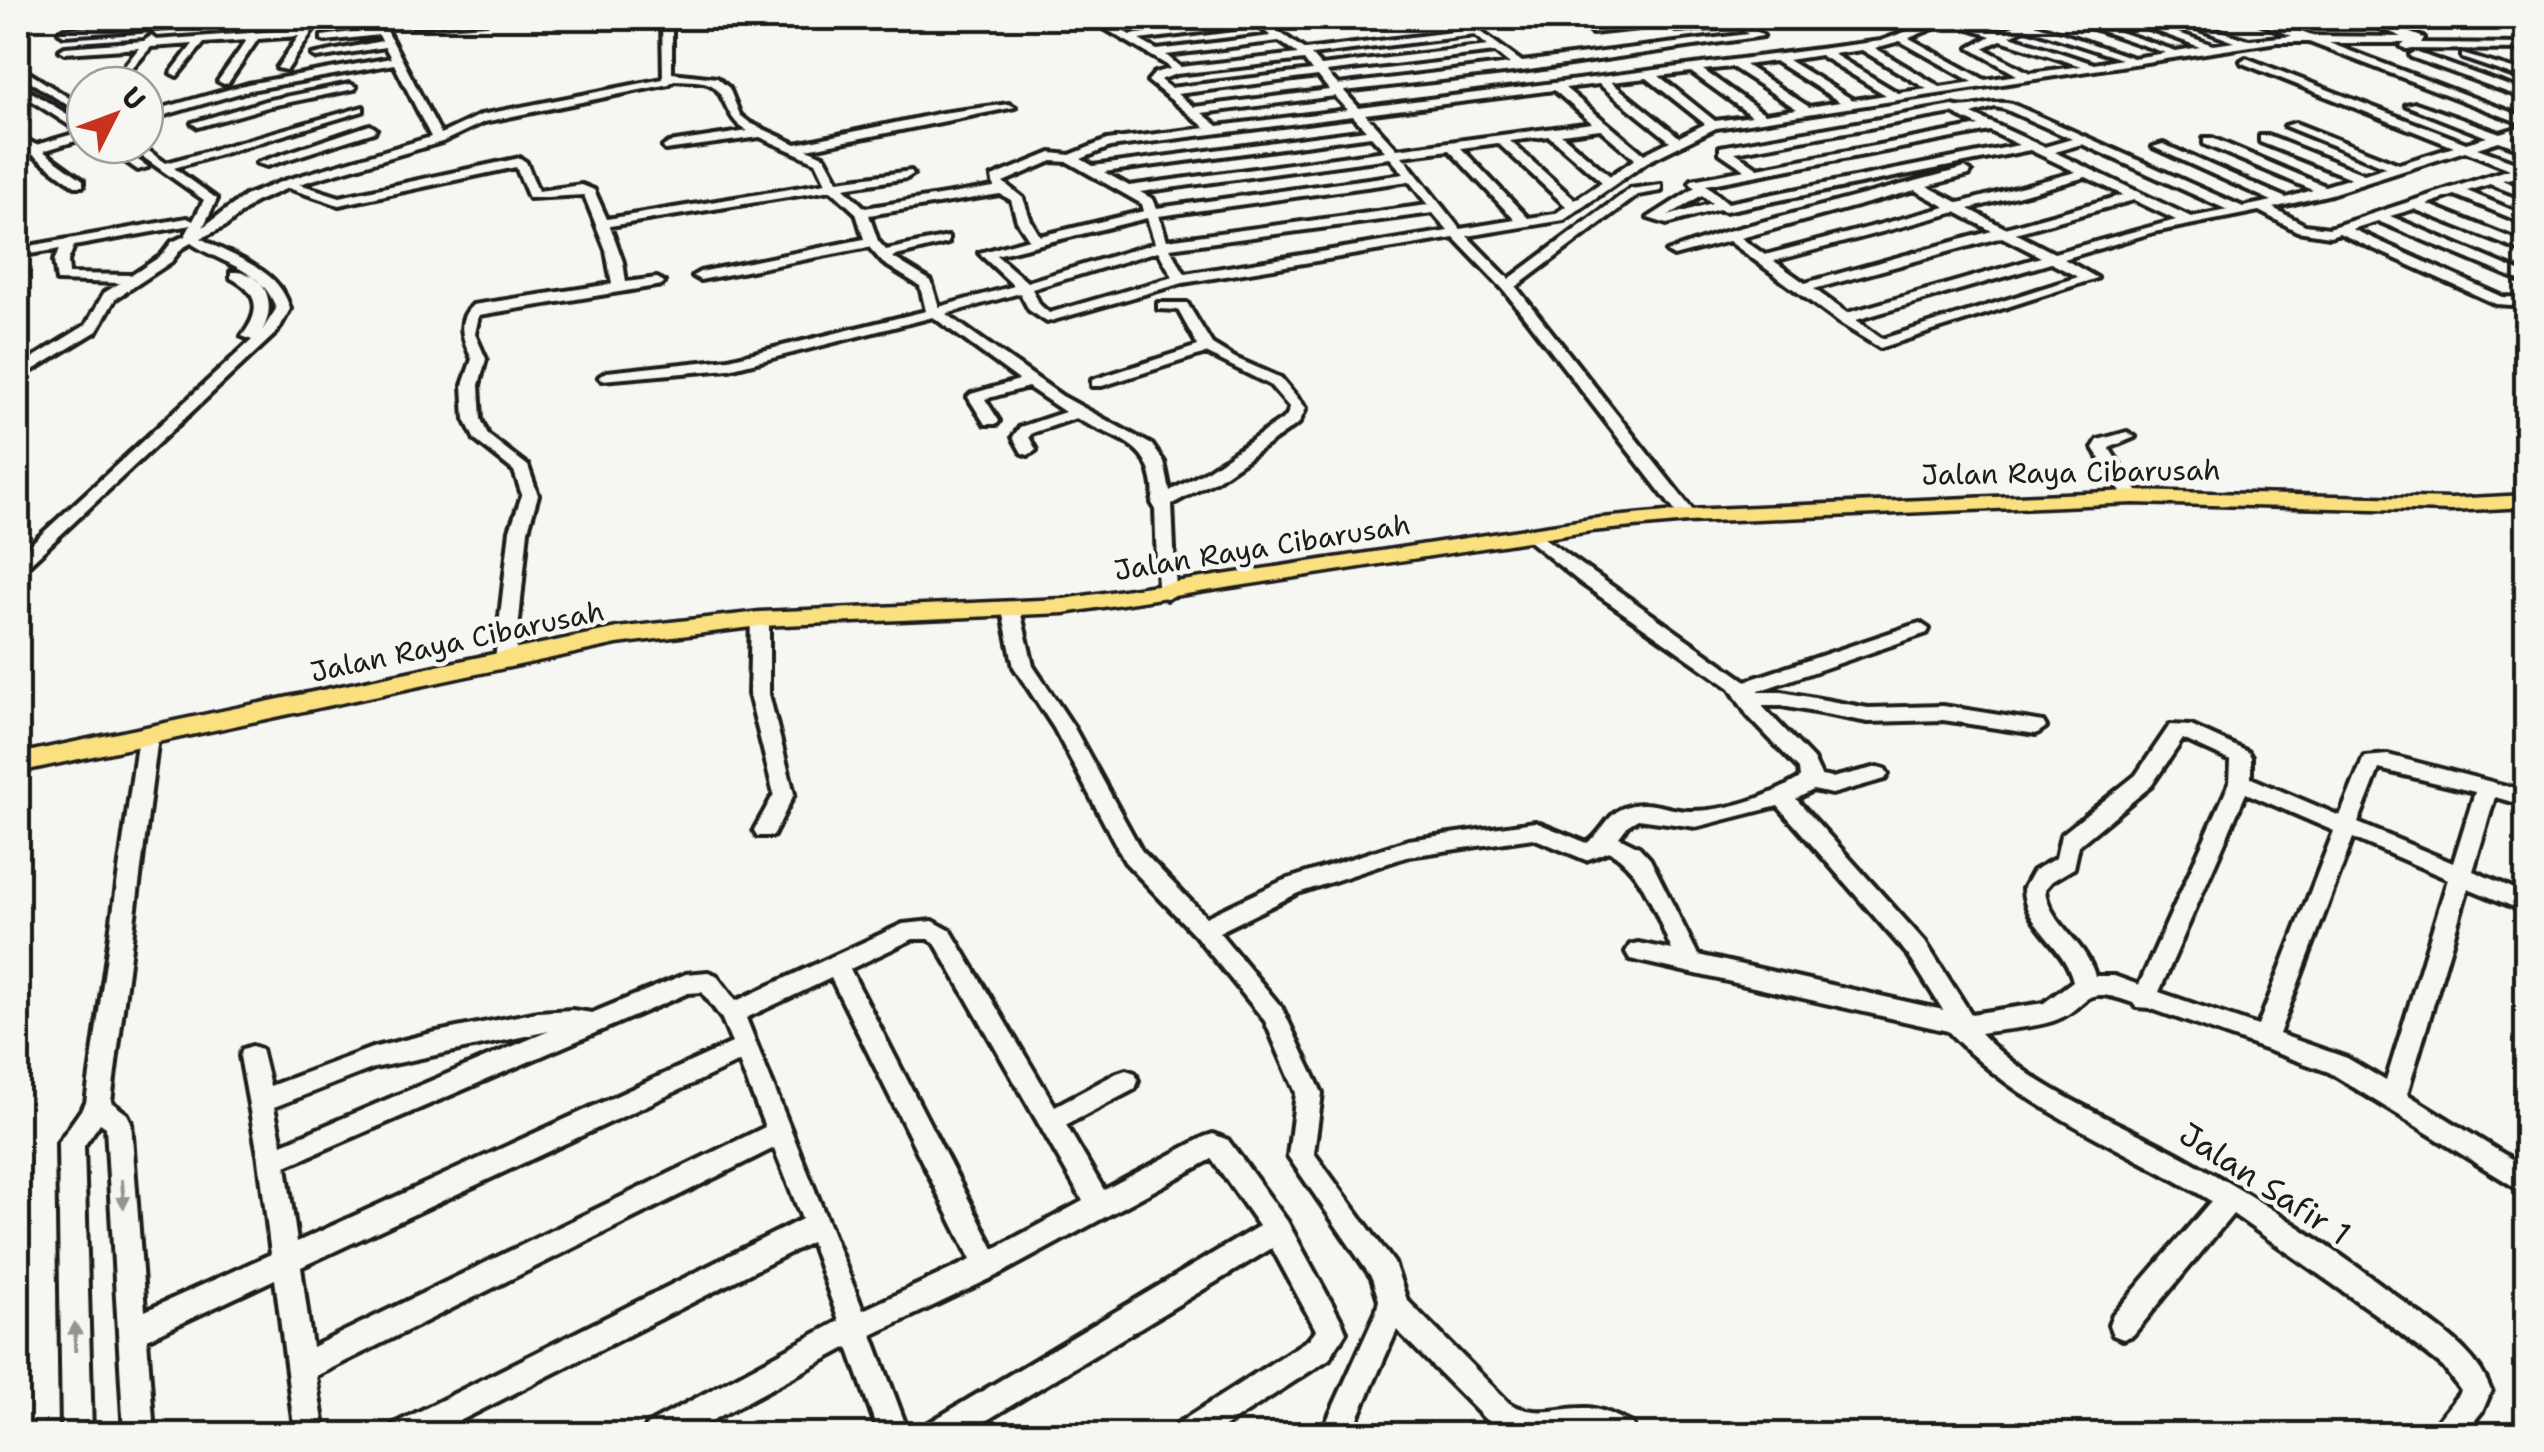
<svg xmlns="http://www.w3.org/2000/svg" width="2544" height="1452" font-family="'Shantell Sans',sans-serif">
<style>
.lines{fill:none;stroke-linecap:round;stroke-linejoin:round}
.minor-casing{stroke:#1c1c1c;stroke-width:8}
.major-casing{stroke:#1c1c1c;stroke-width:7}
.minor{fill:#f6f6f2;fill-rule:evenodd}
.major{fill:#fbe080;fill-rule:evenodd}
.oneway{fill:#949492}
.labels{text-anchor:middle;stroke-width:9;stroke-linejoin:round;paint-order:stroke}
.street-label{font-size:28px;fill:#1c1c1c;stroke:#f6f6f2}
.near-street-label{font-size:32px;fill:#1c1c1c;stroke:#f6f6f2}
</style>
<rect width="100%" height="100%" fill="#f6f6f2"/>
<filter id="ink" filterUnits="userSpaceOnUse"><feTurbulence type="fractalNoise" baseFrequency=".01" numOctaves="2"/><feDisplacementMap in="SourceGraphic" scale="20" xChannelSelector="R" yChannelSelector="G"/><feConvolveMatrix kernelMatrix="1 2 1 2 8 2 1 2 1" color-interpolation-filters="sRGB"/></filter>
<g filter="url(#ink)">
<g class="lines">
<defs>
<g id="minor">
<polygon points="235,18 279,18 274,21 64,35 59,32 64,29"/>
<polygon points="311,18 321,18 287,70 277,68 299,36 258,39 228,83 224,84 218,81 247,40 204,43 177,76 171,73 193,44 151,47 122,80 116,77 139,48 65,53 60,50 65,47 144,41 151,36 156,40 303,29"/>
<polygon points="448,18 491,18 486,21 414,26 409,23"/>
<path d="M662,18H672V73L717,78L729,88L740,115L750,123L796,144L942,113L1009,104L1015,107L807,149L825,157L838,181L911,171L913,174L907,178L844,188L865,208L994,187L992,177L1051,153L1070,155L1107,140L1206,128L1148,81L1155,73L1170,69L1167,65L1087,18L1104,21L1164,18L1114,26L1130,35L1259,18L1305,50L1477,29L1522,62L1748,34L1726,18H1737L1763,36L1522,71L1344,91L1359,108L1881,41L1913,29L1883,18H1897L1923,25L1942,18H1955L2000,32L2032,18H2044L2035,24L2133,58L2166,53L2064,18H2078L2176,51L2200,47L2121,18H2135L2213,45L2235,42L2183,23V19L2249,40L2292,36L2250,18H2263L2312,36L2402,37L2357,18H2370L2424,38L2421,43L2526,44V50L2406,49L2401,46L2405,43H2329L2526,118V133L2511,137L2526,143V151L2499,141L2477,148L2526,166V175L2502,180L2526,190V198L2490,184L2467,191L2526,216V224L2455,195L2427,204L2526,244V253L2414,209L2390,216L2526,274V283L2378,221L2352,229L2503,297L2526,298V306L2496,304L2339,233L2330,236L2297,231L2259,211L2154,232L2064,259L2097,278L1880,348L1838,322L1729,241L1674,256L1667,252L1724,232L1965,168L1971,172L1969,175L1927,186L1959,203L2076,172L2030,150L1725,211L1719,209L1667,224L1648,218L1695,188L1690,183L1692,180L1745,170L1720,153V147L1953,106C1971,112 1989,99 2012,104L2243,207L2272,201L2153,147L2163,144L2286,198L2313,190L2204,144V138H2212L2325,186L2351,178L2260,142V136H2268L2364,174L2386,167L2285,126L2295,123L2399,164L2454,147L2242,63L2241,61L2246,58L2466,143L2487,137L2406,105L2416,103L2500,133L2526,125L2309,42H2277L1716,128L1647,162L1564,220L1467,236L1509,279L1630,189L1661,185V191L1638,195L1516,287L1694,512L1697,516L1694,520H1682L1503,289L1454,238L1183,283L1047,322L1029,310L1020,293L946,314L1062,396L1152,445L1164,462L1170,491L1205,472L1286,417L1290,408L1270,385L1206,353L1102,386H1092V380L1198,346L1178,310L1158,309V303H1187L1212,344L1235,358L1281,378L1306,408L1299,423L1217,480L1172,504L1176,593L1167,599L1158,593L1155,508L1152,503C1154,495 1154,489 1152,480C1145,439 1108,437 1076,418L1032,433L1029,437L1036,450L1028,455L1022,453L1013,437L1020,427L1065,412L1028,387L985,399L999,421L997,424H985L968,397L971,394L1019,380L933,317L729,369L602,380L599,377L607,372L729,359L926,311L920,286L883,263L869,247L700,280L693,276L700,272L864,239L856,213L831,190L610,226L623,262L626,282L657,278L664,282L662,285L479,315L475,334L486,359L479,385L481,419L488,435L528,466L538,495L528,530L515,660L505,666L495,660L510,530L522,495L514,471L475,440L465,419L463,385L472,359C463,340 455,321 473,305L612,284L606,250L584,195L529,198L516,167L339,205L288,188L255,202L226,226L201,238C235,260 278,266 290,309L277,332L24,569L18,570V556L252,340L242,336C261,312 260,293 231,278V272C265,270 278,304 262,331L276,309C265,270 222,264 191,243L182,248L171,262L115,299L97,331L18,379V367L86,325L104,293L120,283L57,281L54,261L60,249L18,256V248L187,218L193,221L204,200L126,145H140L166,163L363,107V111L174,168L217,199L203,227L245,196L283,181L431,137L394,64L250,90L145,121V113L248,84L391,58L385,47L317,58L312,55L382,41L379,35L326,41L322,40V36L382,28L386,29L441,134L481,115L663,79ZM1948,22L1991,36L1970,48L2017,75L1985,80L1909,38ZM1257,25L1271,36L1157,50L1139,40ZM2027,28L2122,59L2094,64L2010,36ZM1475,35L1488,46L1321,66L1311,55ZM2001,40L2081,66L2030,73L1983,48ZM1279,41L1298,54L1180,67L1166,55ZM1900,41L1973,82L1940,87L1875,48ZM1862,50L1927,89L1898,93L1833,54ZM1495,52L1510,64L1338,85L1326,72ZM1820,55L1886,95L1853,100L1788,60ZM1304,60L1312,71L1170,88L1160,80L1176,74ZM1775,61L1840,102L1809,107L1745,65ZM1732,67L1797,109L1765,114L1703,70ZM1691,72L1752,116L1715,121L1659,76ZM1318,76L1329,90L1194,107L1177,94ZM1647,78L1705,124L1679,137L1611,82ZM674,80C684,81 698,80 707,83C727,89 723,119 748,131L669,143L663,147L665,150L760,137L816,162L826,183L607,219L594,190L582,185L538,191L526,162L520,158L340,197L299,184L442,142L484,122L669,84ZM1599,84L1670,141L1644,154L1565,88ZM1554,90L1592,123L1397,149L1365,114ZM1335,96L1348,110L1218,126L1202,113ZM1995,107L2005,109L2072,139L2044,147L1972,114ZM1952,113L1979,126L1758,168L1735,152ZM1353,116L1366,130L1093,166L1081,159L1110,147ZM1600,129L1635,159L1610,176L1561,134ZM1990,131L2019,145L1728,203L1706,185ZM1371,136L1385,151L1129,186L1104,172ZM1549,136L1602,182L1575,200L1510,141ZM1498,143L1566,206L1555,214L1528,218L1461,148ZM2082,144L2228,210L2191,217L2054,152ZM1449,150L1515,220L1460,229L1402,156ZM2465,151L2510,169L2329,228L2305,225L2273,208L2331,194ZM1390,158L1404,174L1157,208L1153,199L1140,192ZM1052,161L1068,162L1142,204L1144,211L1040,236L1031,221L1023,198L1003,182ZM2086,177L2123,195L2005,228L1969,209ZM1409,181L1428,205L1167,240L1159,216ZM1915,190L1946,207L1765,255L1741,238ZM1000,194L1011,200L1017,221L1029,239L979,253L1014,286L939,307L931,281L892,257L948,243V237L886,250L878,241L869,215ZM1702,195L1712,203L1668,216ZM2134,200L2176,220L2054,253L2015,233ZM1956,212L1992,231L1805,283L1774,261ZM1433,213L1448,231L1185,274L1170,248ZM1147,218L1155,243L1027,282L996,255ZM191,225L185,236L172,242L161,256L132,275L69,274L68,261L74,246ZM2002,237L2041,257L1847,313L1814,289ZM1158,251L1173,277L1049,313L1040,305L1032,289ZM2051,263L2078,277L1882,339L1856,320Z"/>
<polygon points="1572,18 1583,18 1594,27 1669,19 1678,24 1706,22 1701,18 1712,18 1722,25 1717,28 1676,30 1667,25 1592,33"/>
<polygon points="2485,18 2526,22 2526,28 2490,21"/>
<polygon points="2415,52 2526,92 2526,99 2411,57 2410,55"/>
<polygon points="2462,54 2526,73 2526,80 2462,58"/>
<polygon points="18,66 85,108 85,116 18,74"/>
<polygon points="18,84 85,125 85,138 43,151 83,180 83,186 75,186 32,154 24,157 18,153 25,149 18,143 18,135 36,145 80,132 18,92"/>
<polygon points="350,84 356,87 354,89 271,106 198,127 192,123 265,101"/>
<polygon points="370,125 376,129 374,132 267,166 257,163"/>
<polygon points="102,145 116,145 148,167 138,170"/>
<polygon points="2127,432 2135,437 2109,448 2141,497 2133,502 2127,501 2093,448 2098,440"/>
<path d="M1534,531L1746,681L1913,625L1920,623L1929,629L1927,633L1755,692H1782L1868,708L1943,706L2043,722L2046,727L2036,734L1943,720L1868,722L1782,706H1762L1813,759L1821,776L1832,778L1878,767L1885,769L1888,774L1885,779L1832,794L1813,790L1796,799L1925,942L1971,1014L2044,1003L2073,981C2065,945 2024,927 2023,889L2033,871L2056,858L2061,835L2136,775L2170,725L2191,726L2248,752L2251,757V778L2340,816L2364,757L2388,755L2526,791V806L2495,797L2473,871L2526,894V912L2468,888L2407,1094L2526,1168V1194L2329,1072L2149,1008L2136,1007L2133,1003C2076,982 2093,1007 2053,1021C2031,1028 2004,1029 1980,1033C2036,1092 2117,1120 2187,1159C2264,1202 2339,1251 2408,1305C2441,1331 2476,1350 2491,1391L2483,1410L2464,1434H2430L2435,1424L2461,1391L2443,1367L2381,1318L2233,1214L2133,1335L2123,1339L2113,1335L2109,1325L2113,1315L2211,1201C2121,1146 2021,1110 1948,1031L1630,959L1626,952L1630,945L1638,943L1672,950C1656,915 1643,870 1609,851L1586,860L1533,838L1409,856L1298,893L1219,932L1282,1008L1322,1093L1314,1153L1394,1263L1407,1300L1509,1403C1537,1419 1558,1407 1587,1408C1603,1409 1618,1417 1632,1424L1637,1434L1506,1433L1489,1423L1397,1330L1351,1434H1321L1376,1313L1379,1300L1372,1278L1288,1156L1296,1093L1265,1021L1195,935L1125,862L1054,728L1014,667L1002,610L1011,604L1020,610L1033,666L1073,726L1141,850L1206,917L1282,881L1408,840L1535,822L1587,843C1603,833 1607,813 1626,807C1648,799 1666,810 1688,811C1725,812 1770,797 1800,778L1799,769L1748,716L1730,688L1581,583L1528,540L1525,536L1528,532ZM2183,739L2231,761L2230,782L2139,985L2114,976H2095C2086,941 2047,922 2045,889L2052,881L2074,868L2079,845L2151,786ZM2379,769L2475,792L2453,863L2358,823ZM2246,793L2334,831L2258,1026L2159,992ZM1778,806L1909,956L1943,1010L1698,955L1650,859L1639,847L1619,837L1628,825L1638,819L1696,827ZM2353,838L2448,879L2386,1081L2347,1058L2279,1034Z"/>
<polygon points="760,613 769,619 769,694 794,794 773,836 757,836 754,830 774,794 749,694 751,619"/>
<path d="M148,730L158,737L111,1102L127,1114L131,1122L145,1311L271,1254L259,1160L240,1056L243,1049L252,1046L261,1049L270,1086L372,1048L432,1033L538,1012L572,1010L592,1013L686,974L708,972L716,975L736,1001L903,924L933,921L951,931L1055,1106L1117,1073L1126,1070L1135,1073L1138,1081L1135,1089L1066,1125L1104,1190L1204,1137L1213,1134L1228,1140L1287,1221L1342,1322L1346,1332L1329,1359L1213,1434H1172L1177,1424L1309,1339L1316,1330L1272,1248L964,1434H922L927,1424L1259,1226L1212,1159L998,1275L872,1335L909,1434H879L848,1347L687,1434H643L648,1424L839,1321L811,1242L434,1434H389L394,1424L802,1219L774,1148L316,1376L325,1434H295L275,1279L147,1339L154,1434H124L106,1127L100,1123L84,1146L92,1434H62L58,1143L86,1103L138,737ZM913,939H929L935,943L1083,1201L994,1249L850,969ZM831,978L971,1260L863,1310L746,1018ZM702,992L722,1019L732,1043L297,1242L286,1166L688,993ZM549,1031L282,1144L274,1107L374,1068ZM739,1062L765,1127L312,1347L301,1267Z"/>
</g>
<polygon id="major" points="2133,491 2451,499 2526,495 2526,507 2451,511 2133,503 1688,522 1591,531 1064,613 760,626 617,644 18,772 18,754 617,628 760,612 1064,599 1591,519 1688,510"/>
</defs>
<use href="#minor" class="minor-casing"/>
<use href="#major" class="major-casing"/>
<use href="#minor" class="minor"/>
<use href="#major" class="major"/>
</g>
<defs><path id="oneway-solid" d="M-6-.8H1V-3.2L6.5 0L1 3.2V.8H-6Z" transform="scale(2.5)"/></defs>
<g class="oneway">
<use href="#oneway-solid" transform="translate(123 1194) rotate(86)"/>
<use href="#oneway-solid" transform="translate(75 1337) rotate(-91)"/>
</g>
</g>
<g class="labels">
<g class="street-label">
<text transform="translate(2071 472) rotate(-1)" y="10">Jalan Raya Cibarusah</text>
<text transform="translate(1262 547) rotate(-9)" y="10">Jalan Raya Cibarusah</text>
<text transform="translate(457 641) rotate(-12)" y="10">Jalan Raya Cibarusah</text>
</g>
<g class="near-street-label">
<text transform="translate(2265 1184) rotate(33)" y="11">Jalan Safir 1</text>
</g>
</g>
<rect width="2544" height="1452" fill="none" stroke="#f6f6f2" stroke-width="60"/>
<rect x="30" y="30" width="2484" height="1392" fill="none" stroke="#1c1c1c" stroke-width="4" filter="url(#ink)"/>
<g transform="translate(115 115) rotate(48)"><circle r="48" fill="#f6f6f2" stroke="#9f9f9c" stroke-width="2.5"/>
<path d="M0-8L18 38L0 25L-18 38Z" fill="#c8321e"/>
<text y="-15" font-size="28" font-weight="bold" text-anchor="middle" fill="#1c1c1c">U</text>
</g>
</svg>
